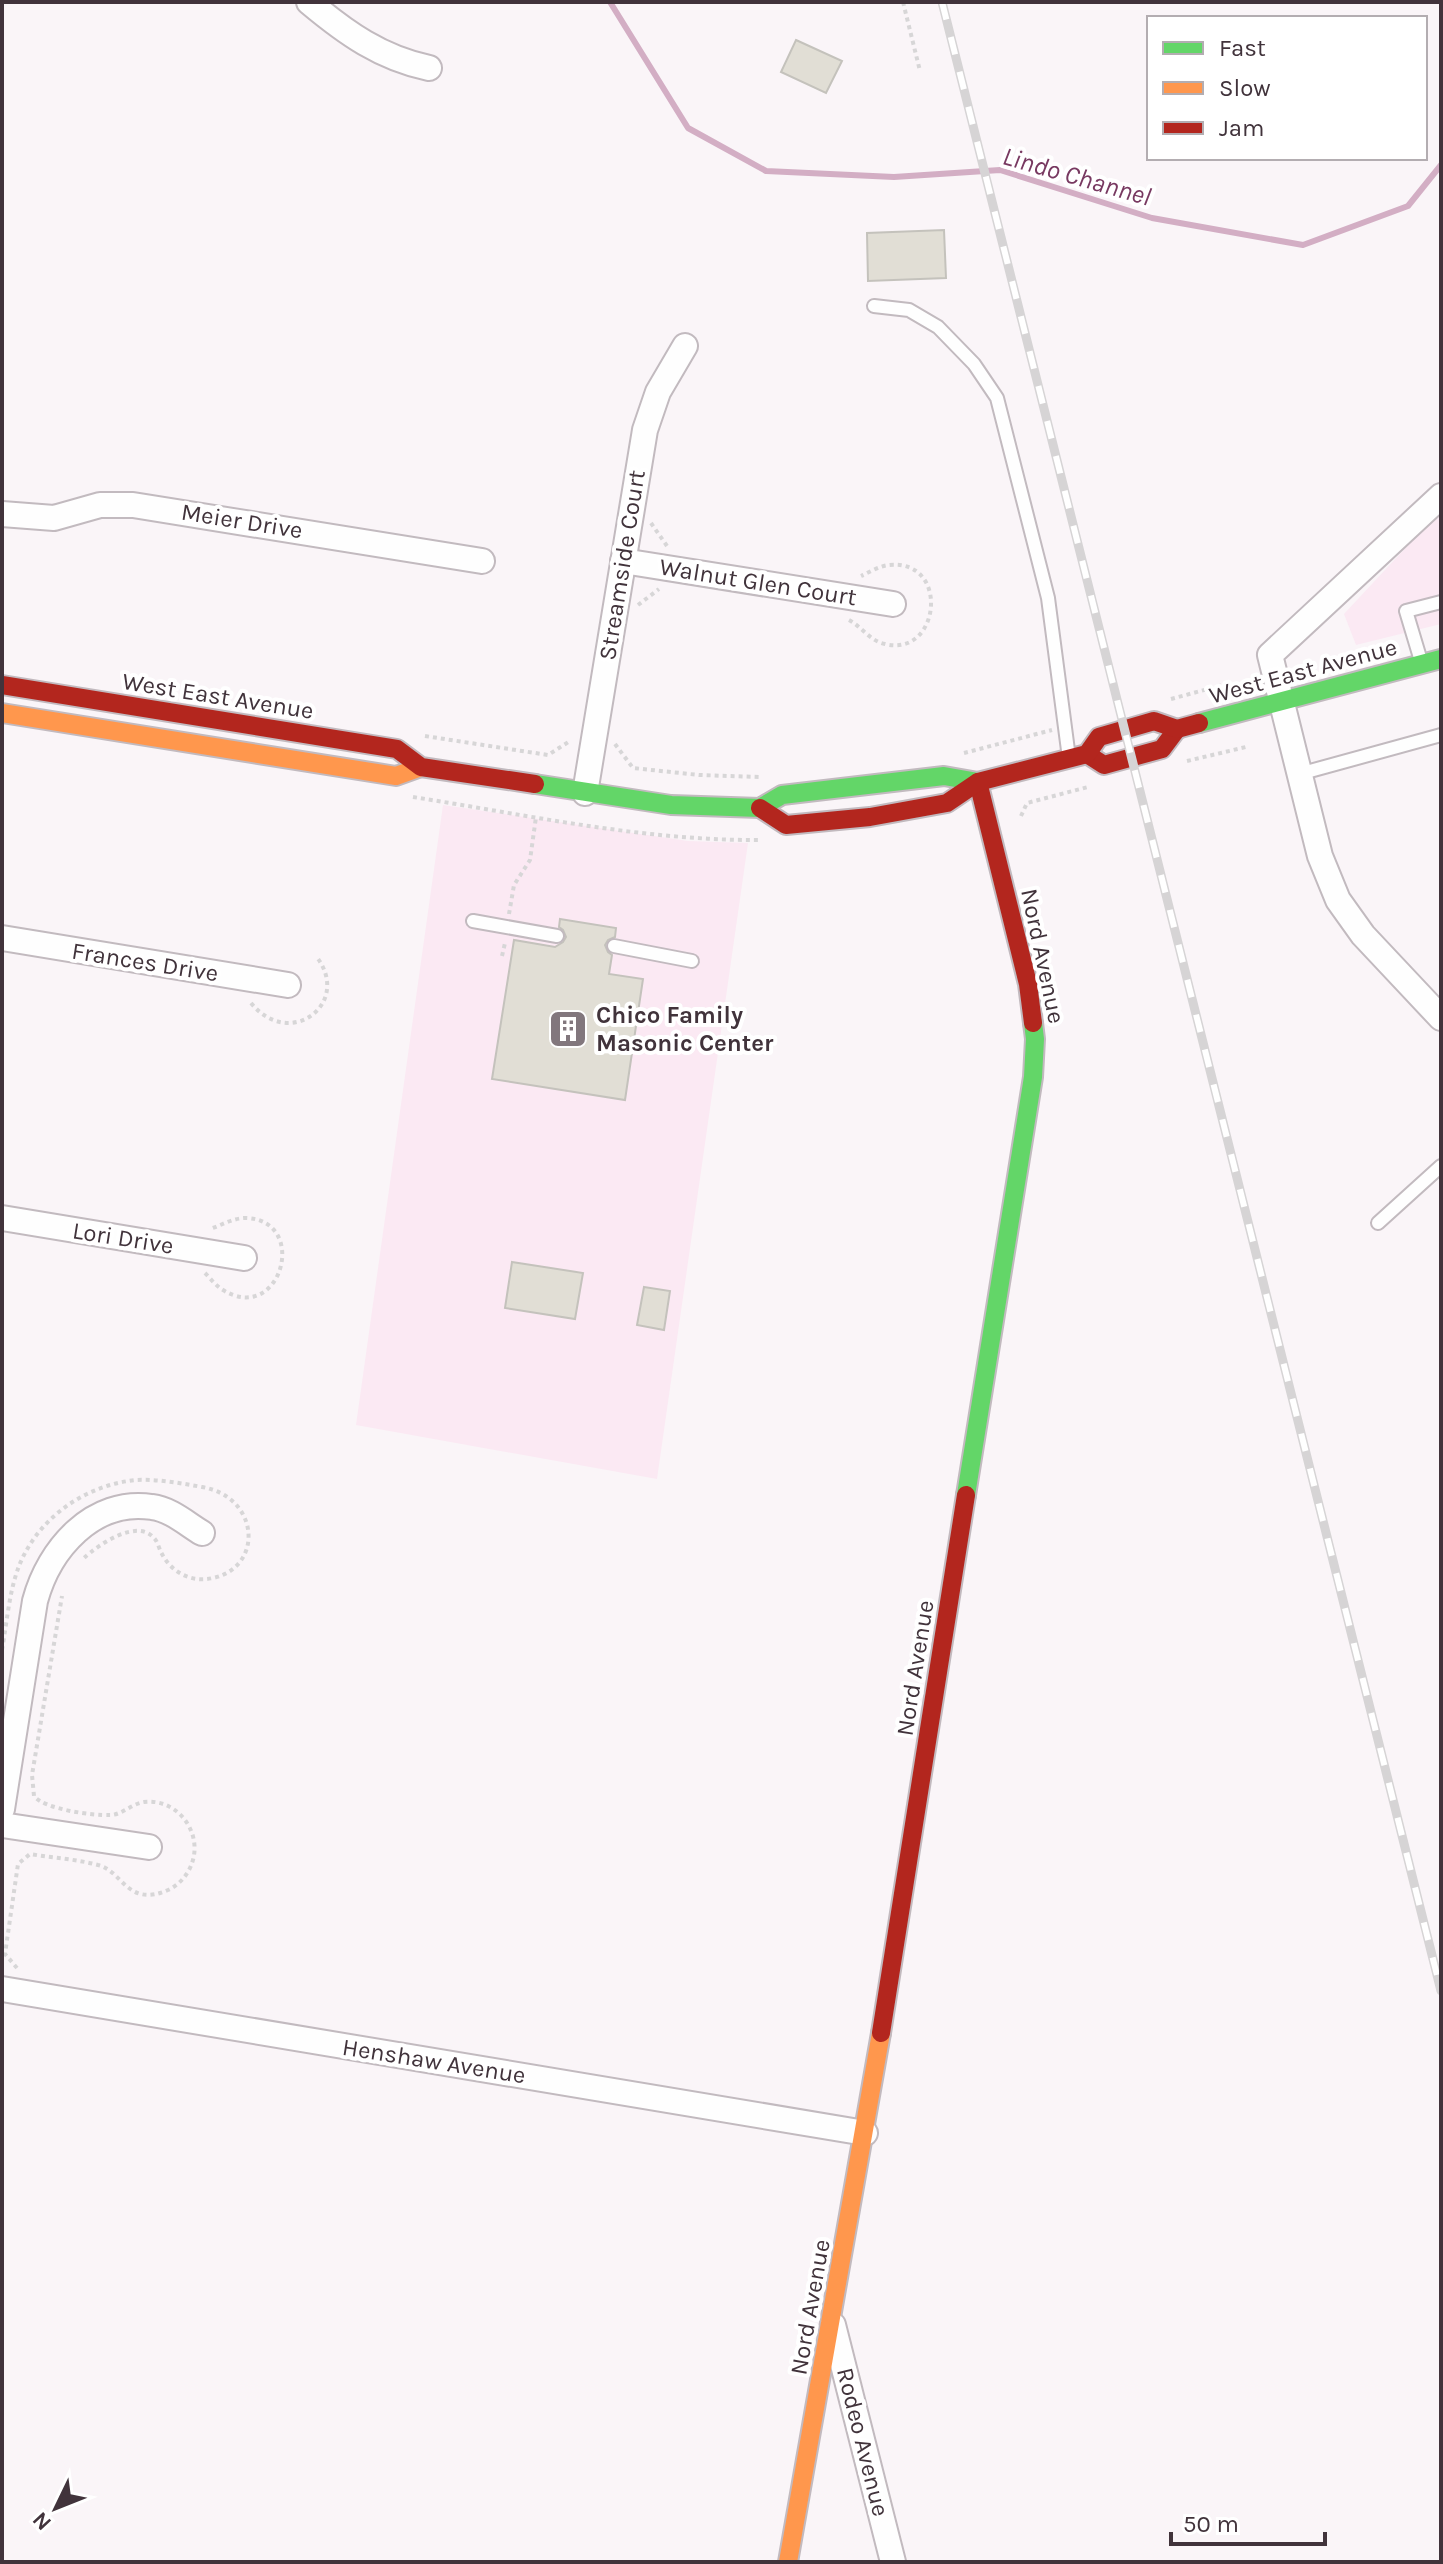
<svg xmlns="http://www.w3.org/2000/svg" width="1443" height="2564" font-family="Karla,sans-serif">
<style>
.built{fill:#fbe9f3}
.lines{fill:none;stroke-linecap:round;stroke-linejoin:round}
.stream{stroke:#d3aec4;stroke-width:6}
.building{fill:#e1ded5;stroke:#c4c2bc;stroke-width:2}
.lane-casing{stroke:#c2babf;stroke-width:16}
.street-casing{stroke:#c2babf;stroke-width:28}
.fast-casing{stroke:#c2babf;stroke-width:22}
.slow-casing{stroke:#c2babf;stroke-width:22}
.jam-casing{stroke:#c2babf;stroke-width:22}
.path{stroke:#d7d6d7;stroke-width:4;stroke-dasharray:4 4;stroke-linecap:butt}
.lane{stroke:#fefefe;stroke-width:12}
.street{stroke:#fefefe;stroke-width:24}
.fast{stroke:#63d668;stroke-width:18}
.slow{stroke:#ff974d;stroke-width:18}
.jam{stroke:#b3261e;stroke-width:18}
.rail-casing{stroke:#d6d4d5;stroke-width:9}
.rail{stroke:#fff;stroke-width:6;stroke-dasharray:18;stroke-linecap:butt}
.labels{text-anchor:middle;stroke-width:8;stroke-linejoin:round;paint-order:stroke}
.street-label{font-size:24px;fill:#41333b;stroke:#fff}
.poi-label{font-size:24px;font-weight:bold;fill:#41333b;stroke:#fff;text-anchor:start}
.water-label{font-size:26px;font-style:italic;fill:#783961;stroke:#fff}
</style>
<rect width="100%" height="100%" fill="#faf5f8"/>
<g class="built">
<polygon points="1441,510 1441,624 1356,645 1344,614"/>
<polygon points="443,805 688,841 748,843 657,1479 356,1425"/>
</g>
<g class="lines">
<polyline class="stream" points="610,2 688,128 766,171 894,177 1000,170 1152,218 1303,245 1408,206 1441,165"/>
</g>
<g class="building">
<polygon points="796,40 842,61 826,93 781,72"/>
<polygon points="944,230 946,278 868,281 867,233"/>
<polygon points="560,919 616,928 615,937 608,940 605,945 608,952 612,955 609,974 643,979 625,1100 492,1079 514,940 555,947 563,942 566,937 563,930 559,927"/>
<polygon points="512,1262 583,1273 575,1319 505,1308"/>
<polygon points="644,1287 670,1291 664,1330 637,1325"/>
</g>
<g class="lines">
<defs>
<g id="lane">
<polyline points="874,306 909,310 938,327 974,364 997,398 1048,598 1069,758"/>
<polyline points="1421,661 1406,611 1441,602"/>
<polyline points="1299,774 1441,735"/>
<polyline points="473,921 557,936"/>
<polyline points="614,946 692,961"/>
<polyline points="1378,1223 1441,1166"/>
</g>
<g id="street">
<path d="M309,2C346,33 381,58 429,68"/>
<polyline points="1441,496 1270,655 1320,856 1338,900 1363,935 1441,1018"/>
<polyline points="2,514 54,518 100,505 133,505 482,561"/>
<polyline points="623,561 893,604"/>
<polyline points="585,793 645,430 658,392 685,346"/>
<polyline points="2,938 288,985"/>
<polyline points="2,1218 244,1258"/>
<path d="M2,1809L35,1601C49,1549 93,1498 152,1507C170,1509 187,1524 202,1533"/>
<polyline points="2,1825 149,1847"/>
<polyline points="2,1989 865,2133"/>
<polyline points="833,2325 893,2562"/>
</g>
<g id="fast">
<polyline points="1199,723 1441,659"/>
<polyline points="535,784 671,805 760,808 782,795 944,776 978,782"/>
<polyline points="966,1495 1033,1077 1035,1039 1033,1023"/>
</g>
<g id="slow">
<polyline points="2,713 396,776 421,767"/>
<polyline points="788,2562 881,2033"/>
</g>
<g id="jam">
<polyline points="2,685 397,749 421,767 535,784"/>
<polyline points="1087,754 1104,765 1162,749 1177,729"/>
<polyline points="978,782 1028,984 1033,1023"/>
<polyline points="760,808 786,825 870,817 947,803 978,782 1087,754 1099,737 1154,721 1177,729 1199,723"/>
<polyline points="881,2033 966,1495"/>
</g>
</defs>
<use href="#lane" class="lane-casing"/>
<use href="#street" class="street-casing"/>
<use href="#fast" class="fast-casing"/>
<use href="#slow" class="slow-casing"/>
<use href="#jam" class="jam-casing"/>
<g class="path">
<polyline points="903,2 920,71"/>
<polyline points="651,523 667,546"/>
<polyline points="638,605 659,589"/>
<path d="M849,620C862,627 870,641 885,644C940,658 951,559 889,565C879,566 870,572 861,576"/>
<polyline points="1171,699 1230,683"/>
<polyline points="425,736 548,755 570,741"/>
<polyline points="615,744 633,768 699,775 761,777"/>
<polyline points="964,753 1052,730"/>
<polyline points="1187,761 1246,747"/>
<path d="M413,797C528,815 644,841 761,840"/>
<polyline points="1021,816 1027,803 1088,787"/>
<polyline points="509,914 514,885 530,860 536,817"/>
<polyline points="502,956 505,943"/>
<path d="M251,1003C290,1051 353,1003 316,956"/>
<path d="M205,1273C211,1279 216,1286 223,1290C281,1326 310,1220 246,1218C233,1218 222,1225 210,1229"/>
<path d="M2,1650C7,1622 9,1592 19,1566C38,1518 85,1485 136,1480C158,1479 180,1483 202,1487C260,1497 264,1567 213,1578C192,1583 172,1573 162,1554C159,1549 158,1542 154,1538C137,1518 98,1545 84,1558"/>
<path d="M17,1968L5,1954L18,1864L30,1854C53,1858 76,1859 98,1865C123,1871 127,1908 168,1890C179,1885 188,1875 192,1863C203,1832 177,1798 144,1802C131,1804 122,1815 110,1815C93,1816 44,1809 34,1796L32,1775L62,1596"/>
</g>
<use href="#lane" class="lane"/>
<use href="#street" class="street"/>
<use href="#fast" class="fast"/>
<use href="#slow" class="slow"/>
<use href="#jam" class="jam"/>
<defs>
<polyline id="rail" points="942,2 1441,1991"/>
</defs>
<use href="#rail" class="rail-casing"/>
<use href="#rail" class="rail"/>
</g>
<defs>
<symbol id="building-square" viewBox="-11 -11 22 22"><rect x="-9" y="-9" width="18" height="18" rx="4" fill="#82777d" stroke="#fff"/><path d="M-4-6H4V6H1V3H-1V6H-4ZM-2.5-4.3h1.7v1.8h-1.7ZM.8-4.3h1.7v1.8H.8ZM-2.5-1h1.7V.8h-1.7ZM.8-1h1.7V.8H.8Z" fill="#fff"/></symbol>
</defs>
<g fill-rule="evenodd">
<use href="#building-square" x="546" y="1007" width="44" height="44"/>
</g>
<g class="labels">
<g class="street-label">
<text transform="translate(242 521) rotate(9)" y="8">Meier Drive</text>
<text transform="translate(622 565) rotate(-81)" y="8">Streamside Court</text>
<text transform="translate(758 582) rotate(9)" y="8">Walnut Glen Court</text>
<text transform="translate(1303 671) rotate(-15)" y="8">West East Avenue</text>
<text transform="translate(218 696) rotate(9)" y="8">West East Avenue</text>
<text transform="translate(1043 956) rotate(78)" y="8">Nord Avenue</text>
<text transform="translate(145 962) rotate(9)" y="8">Frances Drive</text>
<text transform="translate(123 1238) rotate(9)" y="8">Lori Drive</text>
<text transform="translate(915 1668) rotate(-81)" y="8">Nord Avenue</text>
<text transform="translate(434 2061) rotate(9)" y="8">Henshaw Avenue</text>
<text transform="translate(810 2307) rotate(-80)" y="8">Nord Avenue</text>
<text transform="translate(863 2442) rotate(76)" y="8">Rodeo Avenue</text>
</g>
<g class="poi-label">
<text x="596" y="1023">Chico Family<tspan x="596" dy="28">Masonic Center</tspan></text>
</g>
<g class="water-label">
<text transform="translate(1077 176) rotate(16)" y="9">Lindo Channel</text>
</g>
</g>
<rect width="1443" height="2564" fill="none" stroke="#41333b" stroke-width="8"/>
<rect x="1147" y="16" width="280" height="144" fill="#ffffff" stroke="#b3adb1" stroke-width="2"/>
<rect x="1163" y="42" width="40" height="12" fill="#63d668" stroke="#b3adb1" stroke-width="2"/>
<text x="1219" y="56" font-size="24" fill="#41333b">Fast</text>
<rect x="1163" y="82" width="40" height="12" fill="#ff974d" stroke="#b3adb1" stroke-width="2"/>
<text x="1219" y="96" font-size="24" fill="#41333b">Slow</text>
<rect x="1163" y="122" width="40" height="12" fill="#b3261e" stroke="#b3adb1" stroke-width="2"/>
<text x="1219" y="136" font-size="24" fill="#41333b">Jam</text>
<g transform="translate(56 2508) rotate(227)" stroke="#ffffff" stroke-width="6" paint-order="stroke">
<path d="M0-6L14 30L0 20L-14 30Z" fill="#41333b"/>
<text y="-12" font-size="22" font-weight="bold" text-anchor="middle" fill="#41333b">N</text>
</g>
<path d="M1171 2532v12h154v-12" fill="none" stroke="#41333b" stroke-width="4"/>
<text x="1183" y="2532" font-size="24" fill="#41333b" stroke="#ffffff" stroke-width="6" paint-order="stroke">50 m</text>
</svg>
